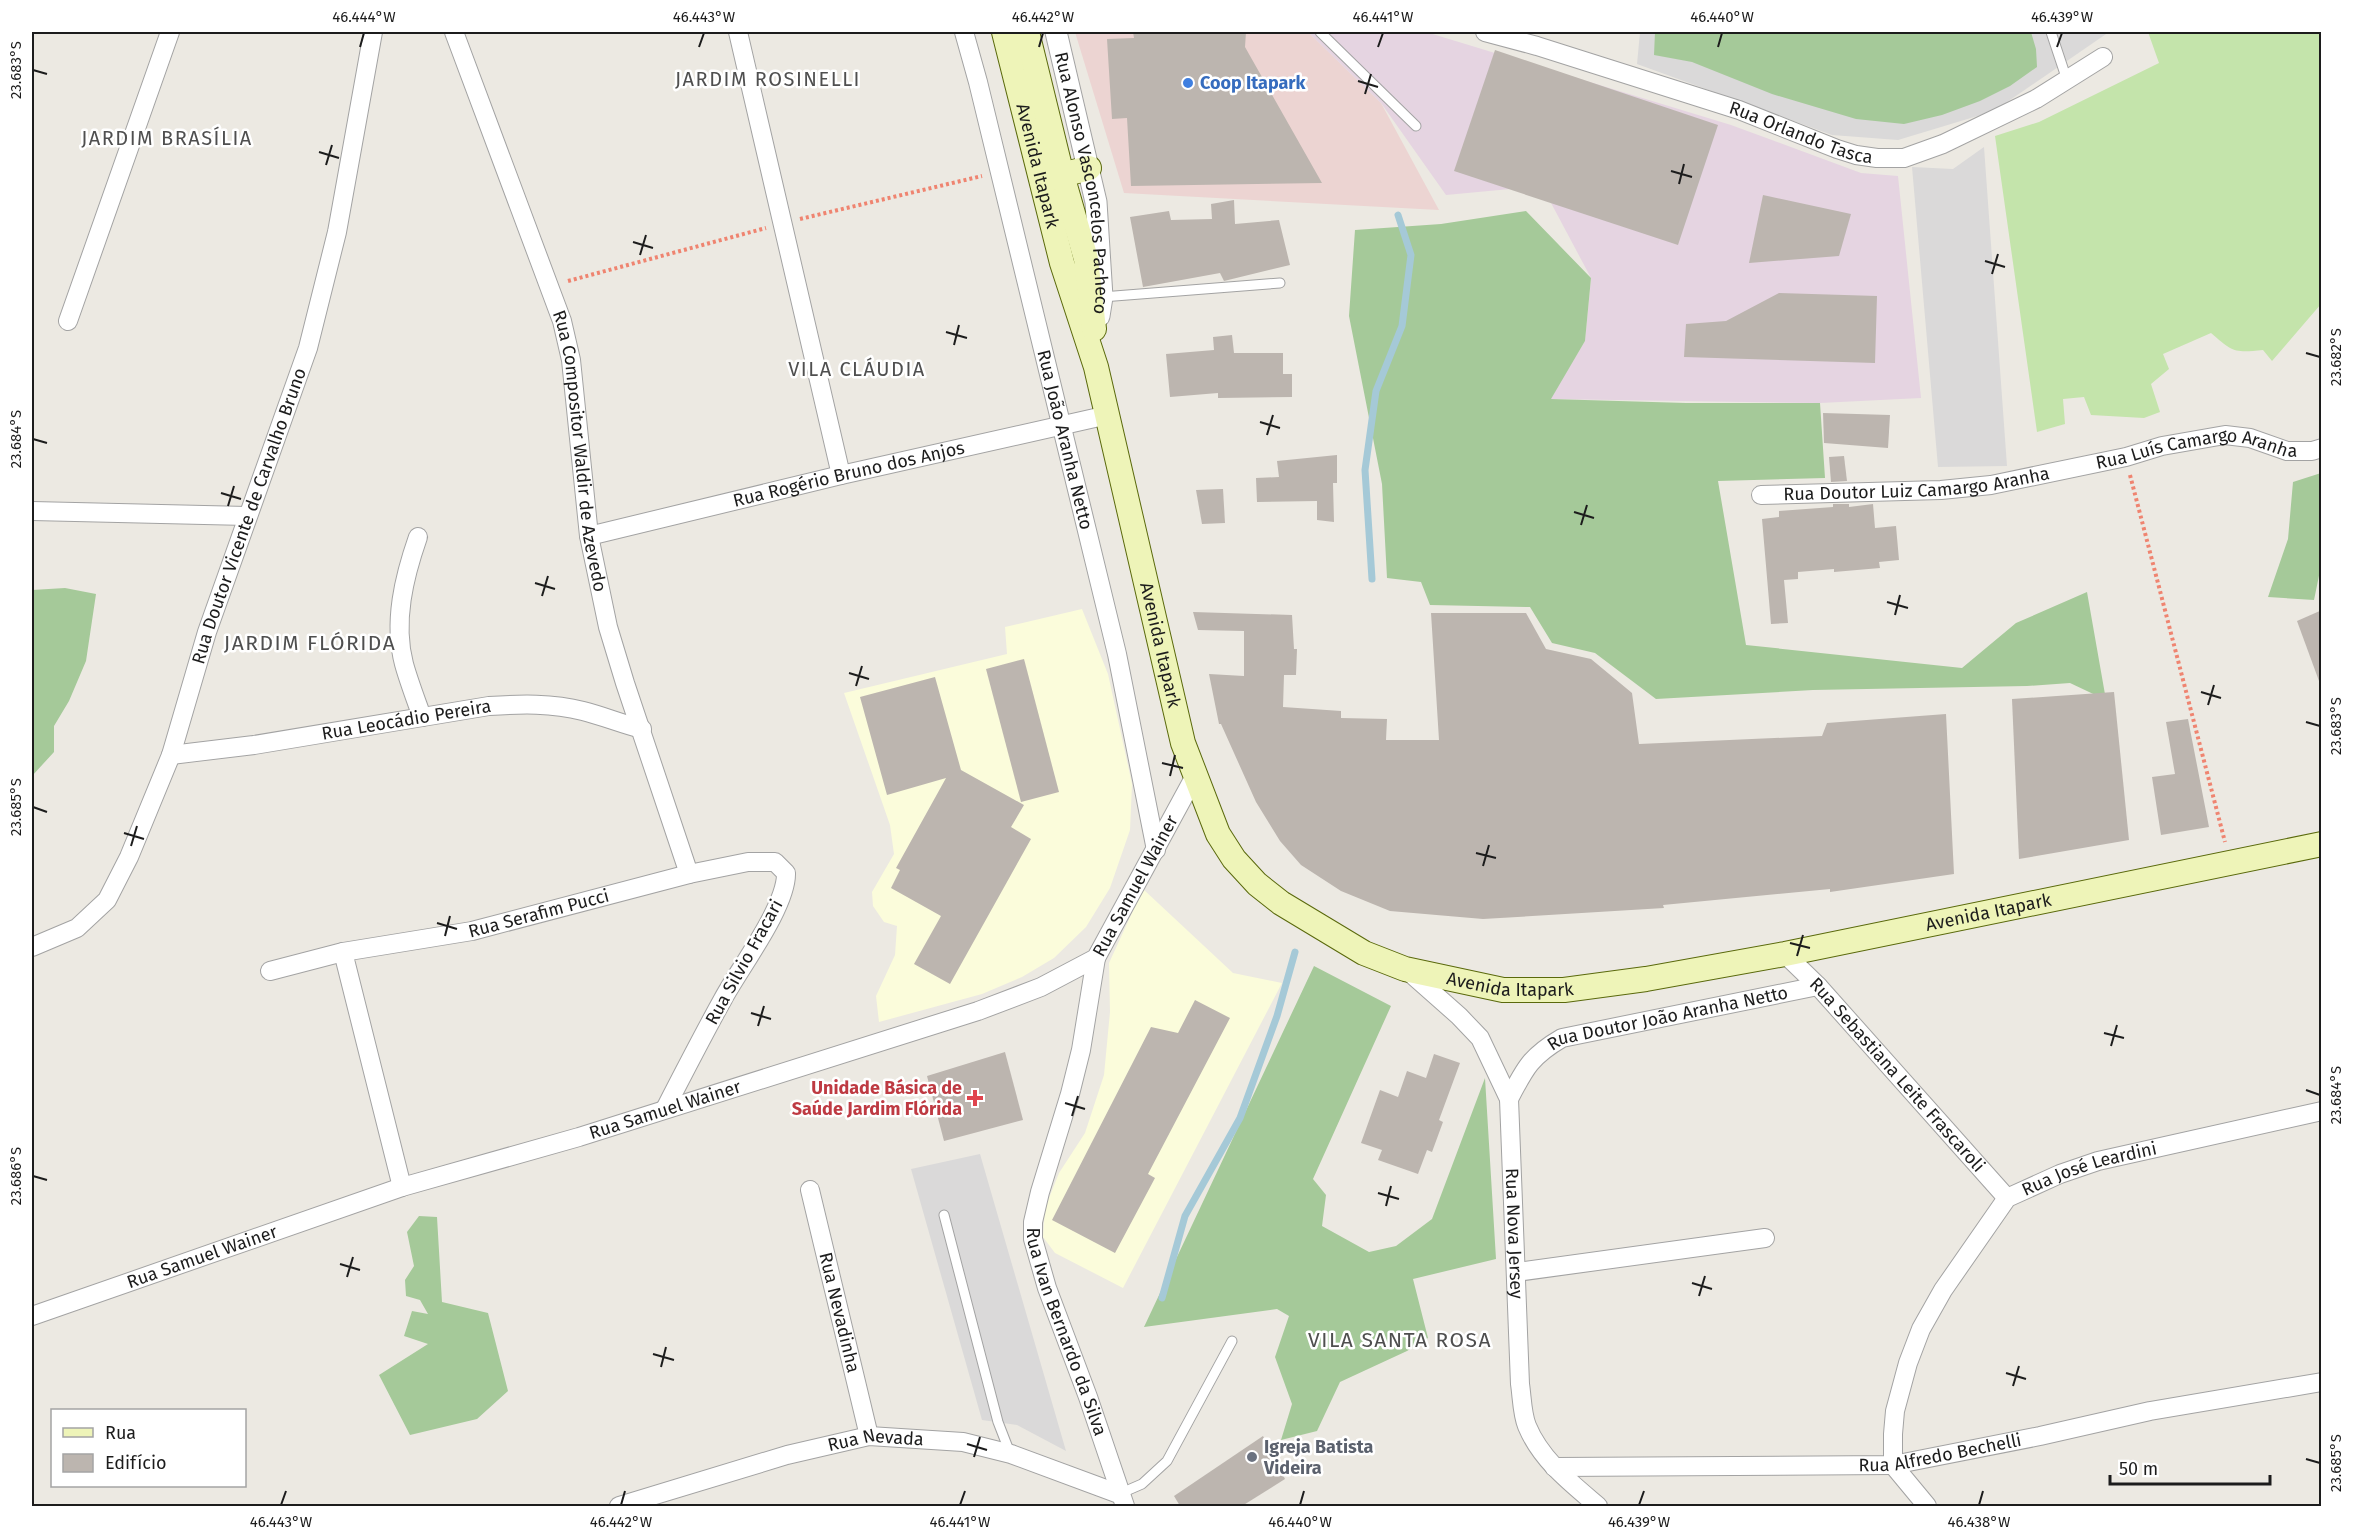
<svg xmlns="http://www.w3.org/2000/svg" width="2353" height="1538" font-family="'Fira Sans',sans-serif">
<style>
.residential{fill:#dad9d9}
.commercial{fill:#ecd4d2}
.industrial{fill:#e5d4e1}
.education{fill:#fbfcdb}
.grass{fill:#c4e4ab}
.forest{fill:#a5c999}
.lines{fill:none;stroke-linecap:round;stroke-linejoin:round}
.stream{stroke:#a5c9d7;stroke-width:7}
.building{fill:#bcb5af}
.service-casing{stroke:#a3a3a3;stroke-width:11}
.minor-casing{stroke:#a3a3a3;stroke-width:20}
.tertiary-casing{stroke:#a3a3a3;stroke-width:23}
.secondary-casing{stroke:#5a690c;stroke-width:26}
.path{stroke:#ef8470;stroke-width:4;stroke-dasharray:3 3;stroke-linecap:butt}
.service{stroke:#fff;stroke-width:9}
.minor{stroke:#fff;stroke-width:18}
.tertiary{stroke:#fff;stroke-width:21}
.secondary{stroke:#eef4b8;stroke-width:24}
.ticks{fill:none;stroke:#1c1c1c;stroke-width:2}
.shop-dot{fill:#3f7fe0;stroke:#fff;stroke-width:2}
.health-dot{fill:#e0444e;stroke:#fff;stroke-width:2}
.worship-dot{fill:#6b7280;stroke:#fff;stroke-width:2}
.labels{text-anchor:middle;stroke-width:5;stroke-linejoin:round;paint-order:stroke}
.shop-label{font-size:18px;font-weight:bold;fill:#366cbe;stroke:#fff;text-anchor:start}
.street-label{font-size:18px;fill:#1c1c1c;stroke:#fff}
.health-label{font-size:18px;font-weight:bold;fill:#be3a42;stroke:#fff;text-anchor:end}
.worship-label{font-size:18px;font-weight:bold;fill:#5b616d;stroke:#fff;text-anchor:start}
.neighbourhood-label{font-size:20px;letter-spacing:1.5px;fill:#4f4f4f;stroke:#fff}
.quarter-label{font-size:21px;letter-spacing:1.5px;fill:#4f4f4f;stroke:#fff}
.neatline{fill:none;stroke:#1c1c1c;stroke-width:2}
.ticks-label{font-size:15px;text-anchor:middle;fill:#1c1c1c}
</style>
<rect width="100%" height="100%" fill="#ece9e2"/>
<g class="residential">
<polygon points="1640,32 2109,32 1994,111 1898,140 1832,135 1637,64"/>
<polygon points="1984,147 2007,466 1938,467 1912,167 1953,169"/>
<polygon points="980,1154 1066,1451 1017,1425 982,1420 911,1169"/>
</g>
<polygon class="commercial" points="1075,32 1308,32 1381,103 1439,210 1124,193"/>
<polygon class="industrial" points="1308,32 1426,32 1731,125 1861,173 1898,176 1921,398 1820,403 1550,399 1585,341 1591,278 1542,186 1446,195 1381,103"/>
<g class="education">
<polygon points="1082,609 1108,674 1132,784 1130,830 1110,888 1086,927 1054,958 1022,977 982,994 879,1022 876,996 895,955 897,926 884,922 873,906 872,892 894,854 890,825 844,693 1007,654 1005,627"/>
<polygon points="1143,889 1233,973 1282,983 1123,1288 1055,1253 1043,1237 1045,1208 1059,1173 1085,1133 1104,1075 1110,1012 1109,963"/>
</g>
<path class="grass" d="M2148,32H2321V304L2272,361L2263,350C2234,353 2233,352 2211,333L2163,354L2169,369L2151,384L2160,412L2144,418L2091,415L2084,397L2063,399L2065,424L2037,432L1995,136L2039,122L2159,63Z"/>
<g class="forest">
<polygon points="1655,32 2031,32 2036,49 2037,67 2010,86 1980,101 1942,115 1904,124 1856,119 1772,94 1692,62 1654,55"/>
<polygon points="1526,211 1591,278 1585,341 1551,399 1686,403 1820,403 1825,478 1718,481 1746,645 1962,668 2016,623 2087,592 2106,700 2070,683 2027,686 1813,690 1656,699 1595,653 1552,643 1530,607 1430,605 1421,582 1387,578 1382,484 1349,316 1355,230 1441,224"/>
<polygon points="2321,473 2321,566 2314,600 2268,597 2288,539 2293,482"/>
<polygon points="65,588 96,594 86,661 69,701 54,726 54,752 32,776 32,590"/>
<polygon points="1314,966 1391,1006 1313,1179 1326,1195 1322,1226 1369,1252 1396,1246 1432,1219 1485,1078 1496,1259 1413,1279 1428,1338 1407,1351 1340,1382 1317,1431 1281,1440 1292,1404 1275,1357 1289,1316 1277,1309 1144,1327"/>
<polygon points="419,1216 437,1217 442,1302 488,1313 508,1391 477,1419 410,1435 379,1375 428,1344 404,1336 412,1311 428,1314 420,1300 406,1296 405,1280 414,1266 407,1232"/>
</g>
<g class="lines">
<g class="stream">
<polyline points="1372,579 1365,470 1376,391 1402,326 1411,255 1398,215"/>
<polyline points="1162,1298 1185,1216 1240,1118 1277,1016 1295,952"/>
</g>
</g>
<g class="building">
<polygon points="1133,32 1246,32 1245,47 1322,183 1131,186 1127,118 1112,119 1107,39 1134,38"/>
<polygon points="1495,50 1718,125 1678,245 1454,171"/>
<polygon points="1763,195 1851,214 1839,256 1749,263"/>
<polygon points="1234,200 1235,224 1279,220 1290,265 1224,281 1220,273 1143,287 1130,217 1169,211 1171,220 1212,219 1211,204"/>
<polygon points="1779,293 1877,296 1875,363 1684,357 1686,324 1726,321"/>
<polygon points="1232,335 1234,353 1283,353 1283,374 1292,374 1292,397 1218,398 1218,393 1170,397 1166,354 1214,350 1213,337"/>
<polygon points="1823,413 1890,415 1888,448 1824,443"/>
<polygon points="1337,455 1337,483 1333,483 1334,522 1317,520 1317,501 1257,502 1256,478 1279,477 1277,461"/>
<polygon points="1844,456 1847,481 1831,482 1829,457"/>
<polygon points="1223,489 1225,523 1202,524 1196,490"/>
<polygon points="1833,504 1849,504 1849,507 1873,504 1875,528 1896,526 1899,560 1879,562 1880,568 1834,572 1834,569 1798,572 1798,579 1784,580 1788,623 1771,624 1762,519 1779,517 1779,511 1833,507"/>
<polygon points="2322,610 2322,681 2319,681 2297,621"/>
<polygon points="1193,612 1292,615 1294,649 1297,649 1296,675 1284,675 1283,707 1341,711 1341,718 1387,719 1386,740 1439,740 1431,613 1526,613 1546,649 1591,659 1632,693 1639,744 1822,736 1827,723 1946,714 1954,874 1830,892 1830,889 1663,905 1664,908 1483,919 1390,911 1341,891 1301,865 1280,841 1256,802 1221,724 1219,724 1209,674 1244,676 1244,631 1198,630"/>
<polygon points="1024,659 1059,792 1021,802 986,669"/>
<polygon points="935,677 961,770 1024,805 1011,827 1031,839 950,984 914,964 941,916 891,888 900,870 896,868 946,778 887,795 860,697"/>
<polygon points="2114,692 2129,840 2019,859 2012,699"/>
<polygon points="2188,719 2209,827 2161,835 2152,777 2175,774 2166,722"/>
<polygon points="1195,1000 1230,1018 1148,1174 1155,1178 1115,1253 1052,1220 1151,1027 1178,1033"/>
<polygon points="1005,1052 1023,1120 944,1141 927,1076"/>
<polygon points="1434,1054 1460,1063 1439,1120 1443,1122 1432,1152 1427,1150 1418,1174 1378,1160 1382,1150 1361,1143 1380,1090 1398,1097 1407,1071 1426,1078"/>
<polygon points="1263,1436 1285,1479 1242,1506 1180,1506 1174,1496"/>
</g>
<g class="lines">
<defs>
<g id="service">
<polyline points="1320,32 1416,126"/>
<polyline points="2051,32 2067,80"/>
<polyline points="1102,297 1280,283"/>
<polyline points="944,1215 998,1422 1010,1453"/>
<polyline points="1119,1494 1142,1484 1167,1461 1232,1341"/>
</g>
<g id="minor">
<path id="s1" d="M454,32L562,321L571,360L589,536L608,627L625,683L689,874"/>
<polyline points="738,32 841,475"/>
<path id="s2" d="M964,32L978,82L1117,654L1156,850"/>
<path id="s3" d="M1485,32L1537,46L1739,110L1837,149L1856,155L1877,158H1904L1943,144L2036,99L2103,57"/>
<polyline points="68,321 170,32"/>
<path id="s4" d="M1761,495L1941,490L1991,485L2126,457L2162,446L2225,435L2250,438L2287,451H2312L2322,448"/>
<polyline points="32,511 247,516"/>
<path id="s5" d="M589,536L841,475L1108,415"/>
<path d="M418,537C404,577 393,622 404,664C409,682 416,700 422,717"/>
<path id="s6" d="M171,755L254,745L489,706C521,704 552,703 583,711C603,716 622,724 642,729"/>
<path id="s7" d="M32,947L77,928L107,900L129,857L171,755L207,632L308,348L337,232L373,32"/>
<path id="s8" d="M1785,954L1818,986L2007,1198"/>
<path id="s9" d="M1096,958L1081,1050L1070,1094L1040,1192L1033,1222V1239L1047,1288L1088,1397L1125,1506"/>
<path id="s10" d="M1407,970L1459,1016L1480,1038L1509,1099L1520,1384C1522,1397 1522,1414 1527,1426C1541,1460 1571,1483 1598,1506"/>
<polyline points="270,971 343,952"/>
<path id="s11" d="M1509,1099C1525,1068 1531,1056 1562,1038L1818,986"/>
<path id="s12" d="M402,1187L343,952L472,931L689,874L748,862H775L786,873C787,906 739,969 723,999C703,1035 684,1072 665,1109"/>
<path id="s13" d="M810,1190L869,1436"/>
<polyline points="1517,1272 1765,1238"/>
<path id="s14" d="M32,1316L402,1187L579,1137L978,1011L1041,987L1096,958L1196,774"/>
<path id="s15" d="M1554,1467L1893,1465L2040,1436L2150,1411L2322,1382"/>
<path id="s16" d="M619,1506L787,1455L869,1436L963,1442L1011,1454L1119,1494"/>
<path id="s17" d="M1927,1506L1893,1465V1434L1895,1411L1908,1363L1921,1329L1943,1290L2007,1198L2060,1174L2098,1161L2322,1111"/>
</g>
<g id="tertiary">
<path id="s18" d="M1056,32L1096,202L1102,297L1099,316"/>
</g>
<g id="secondary">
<path id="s19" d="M1004,32L1062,263L1096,367L1183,743L1218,834L1234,859L1257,884L1281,903L1364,953L1405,969L1503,990H1564L1646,979L1785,954L2322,844"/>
<polyline points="1027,32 1062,175 1086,259 1094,329"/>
<polyline points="1046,179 1089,168"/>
</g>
</defs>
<use href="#service" class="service-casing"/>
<use href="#minor" class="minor-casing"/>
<use href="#tertiary" class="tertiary-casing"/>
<use href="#secondary" class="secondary-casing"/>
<g class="path">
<polyline points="800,219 982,176"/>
<polyline points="568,281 766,228"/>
<polyline points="2130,475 2225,842"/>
</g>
<use href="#service" class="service"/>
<use href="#minor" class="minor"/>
<use href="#tertiary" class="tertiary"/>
<use href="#secondary" class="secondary"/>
</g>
<path class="ticks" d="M360,47L364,33M699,47L704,33M1039,47L1043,33M1378,47L1383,33M1718,47L1722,33M2057,47L2062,33M33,70L47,74M1358,81L1378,87M1365,94L1371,74M319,152L339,158M326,165L332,145M1671,171L1692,177M1679,184L1684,164M633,242L653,248M640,255L646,235M1985,261L2005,267M1992,274L1998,254M946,332L967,338M954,345L959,325M2306,353L2320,357M1260,422L1280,428M1267,435L1273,415M33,439L47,443M221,493L241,499M228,506L234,486M1574,512L1594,518M1581,525L1587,505M535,583L555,589M542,596L548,576M1887,602L1908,608M1895,615L1900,595M849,673L869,679M856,686L862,666M2201,692L2221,698M2208,705L2214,685M2306,722L2320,726M1162,763L1183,768M1170,776L1175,755M33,807L47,812M124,833L144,839M131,846L137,826M1476,853L1496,858M1483,866L1489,845M437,923L457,929M445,936L450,916M1790,943L1810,948M1797,956L1803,935M751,1013L771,1019M758,1026L764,1006M2104,1033L2124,1038M2111,1046L2117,1025M2306,1090L2320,1095M1065,1103L1085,1109M1072,1116L1078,1096M33,1176L47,1180M1378,1193L1399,1199M1386,1206L1391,1186M340,1264L360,1270M347,1277L353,1257M1692,1283L1712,1289M1699,1296L1705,1276M653,1354L674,1360M661,1367L666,1347M2006,1373L2026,1379M2013,1386L2019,1366M967,1444L987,1450M974,1457L980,1437M2306,1459L2320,1463M281,1505L286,1491M621,1505L625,1491M960,1505L965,1491M1300,1505L1304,1491M1639,1505L1644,1491M1979,1505L1983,1491"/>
<circle class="shop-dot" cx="1188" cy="83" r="6"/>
<path class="health-dot" d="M972 1089h6v6h6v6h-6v6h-6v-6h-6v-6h6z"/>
<circle class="worship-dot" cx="1252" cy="1457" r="6"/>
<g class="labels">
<g class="shop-label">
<text x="1200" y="89">Coop Itapark</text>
</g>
<g class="street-label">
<text dy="6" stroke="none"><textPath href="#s3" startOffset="332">Rua Orlando Tasca</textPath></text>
<text dy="6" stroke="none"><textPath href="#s19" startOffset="138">Avenida Itapark</textPath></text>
<text dy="6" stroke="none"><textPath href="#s18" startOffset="154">Rua Alonso Vasconcelos Pacheco</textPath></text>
<text dy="6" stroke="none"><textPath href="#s2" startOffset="420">Rua João Aranha Netto</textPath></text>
<text dy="6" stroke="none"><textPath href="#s1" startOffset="440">Rua Compositor Waldir de Azevedo</textPath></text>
<text dy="6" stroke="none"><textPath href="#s4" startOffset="441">Rua Luís Camargo Aranha</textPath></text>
<text dy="6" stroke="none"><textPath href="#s5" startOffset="267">Rua Rogério Bruno dos Anjos</textPath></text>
<text dy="6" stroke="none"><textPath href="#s4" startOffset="156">Rua Doutor Luiz Camargo Aranha</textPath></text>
<text dy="6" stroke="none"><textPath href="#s7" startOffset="500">Rua Doutor Vicente de Carvalho Bruno</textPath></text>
<text dy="6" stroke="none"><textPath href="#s19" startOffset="633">Avenida Itapark</textPath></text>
<text dy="6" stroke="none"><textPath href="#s6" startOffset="238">Rua Leocádio Pereira</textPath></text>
<text dy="6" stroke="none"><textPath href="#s14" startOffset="1206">Rua Samuel Wainer</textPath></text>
<text dy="6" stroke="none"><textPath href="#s19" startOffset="1659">Avenida Itapark</textPath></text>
<text dy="6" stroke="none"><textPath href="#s12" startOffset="442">Rua Serafim Pucci</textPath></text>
<text transform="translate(744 962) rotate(-61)" y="6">Rua Silvio Fracari</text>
<text dy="6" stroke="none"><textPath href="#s19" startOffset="1173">Avenida Itapark</textPath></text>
<text dy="6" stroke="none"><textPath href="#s11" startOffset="190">Rua Doutor João Aranha Netto</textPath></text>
<text dy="6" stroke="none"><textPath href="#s8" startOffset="165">Rua Sebastiana Leite Frascaroli</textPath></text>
<text dy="6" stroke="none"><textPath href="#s14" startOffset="666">Rua Samuel Wainer</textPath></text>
<text dy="6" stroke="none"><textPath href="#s17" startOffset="438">Rua José Leardini</textPath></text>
<text dy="6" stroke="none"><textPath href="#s10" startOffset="302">Rua Nova Jersey</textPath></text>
<text dy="6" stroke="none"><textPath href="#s14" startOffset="180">Rua Samuel Wainer</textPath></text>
<text dy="6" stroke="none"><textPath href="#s13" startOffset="126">Rua Nevadinha</textPath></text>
<text dy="6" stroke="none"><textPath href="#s9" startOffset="387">Rua Ivan Bernardo da Silva</textPath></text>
<text dy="6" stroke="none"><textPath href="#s16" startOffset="266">Rua Nevada</textPath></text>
<text dy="6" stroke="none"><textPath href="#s15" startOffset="387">Rua Alfredo Bechelli</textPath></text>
</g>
<g class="health-label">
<text x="962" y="1094">Unidade Básica de<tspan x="962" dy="21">Saúde Jardim Flórida</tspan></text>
</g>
<g class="worship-label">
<text x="1264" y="1453">Igreja Batista<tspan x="1264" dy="21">Videira</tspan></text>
</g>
<g class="neighbourhood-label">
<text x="768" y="86">JARDIM ROSINELLI</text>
<text x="167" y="145">JARDIM BRASÍLIA</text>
<text x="857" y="376">VILA CLÁUDIA</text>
</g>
<g class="quarter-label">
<text x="310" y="650">JARDIM FLÓRIDA</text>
<text x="1400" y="1347">VILA SANTA ROSA</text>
</g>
</g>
<rect width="2353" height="1538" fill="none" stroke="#ffffff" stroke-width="66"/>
<rect x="51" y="1409" width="195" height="78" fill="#ffffff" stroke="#a4a4a4" stroke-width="1.5"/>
<rect x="63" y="1428" width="30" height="9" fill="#eef4b8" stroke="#a4a4a4" stroke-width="1.5"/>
<text x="105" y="1439" font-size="18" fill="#1c1c1c">Rua</text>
<rect x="63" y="1454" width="30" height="18" fill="#bcb5af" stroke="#a4a4a4" stroke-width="1.5"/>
<text x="105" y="1469" font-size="18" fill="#1c1c1c">Edifício</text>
<path d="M2110 1475v9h160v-9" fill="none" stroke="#1c1c1c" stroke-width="3"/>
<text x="2119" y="1475" font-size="18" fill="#1c1c1c" stroke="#ffffff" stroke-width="4.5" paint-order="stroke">50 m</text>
<rect x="33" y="33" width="2287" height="1472" class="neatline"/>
<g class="ticks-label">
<text x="364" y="22">46.444°W</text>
<text x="704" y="22">46.443°W</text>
<text x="1043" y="22">46.442°W</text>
<text x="1383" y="22">46.441°W</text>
<text x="1722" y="22">46.440°W</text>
<text x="2062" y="22">46.439°W</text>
<text transform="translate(16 70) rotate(-90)" y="5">23.683°S</text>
<text transform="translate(2336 357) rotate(-90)" y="5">23.682°S</text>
<text transform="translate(16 439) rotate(-90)" y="5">23.684°S</text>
<text transform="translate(2336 726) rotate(-90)" y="5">23.683°S</text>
<text transform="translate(16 807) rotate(-90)" y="5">23.685°S</text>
<text transform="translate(2336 1095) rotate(-90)" y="5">23.684°S</text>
<text transform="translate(16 1176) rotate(-90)" y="5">23.686°S</text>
<text transform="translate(2336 1463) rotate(-90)" y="5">23.685°S</text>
<text x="281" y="1527">46.443°W</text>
<text x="621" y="1527">46.442°W</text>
<text x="960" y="1527">46.441°W</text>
<text x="1300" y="1527">46.440°W</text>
<text x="1639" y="1527">46.439°W</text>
<text x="1979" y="1527">46.438°W</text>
</g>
</svg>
